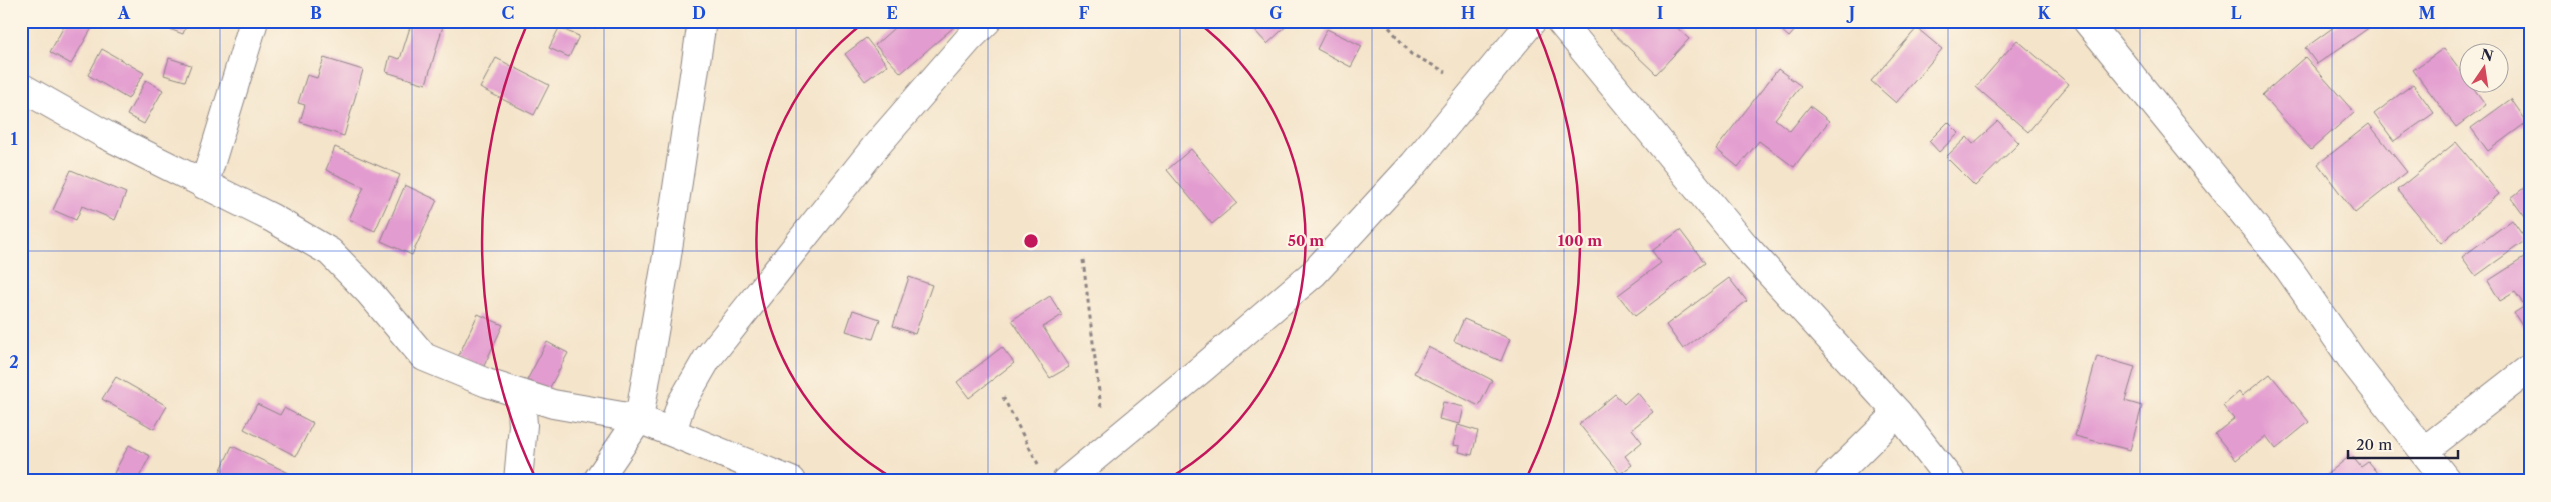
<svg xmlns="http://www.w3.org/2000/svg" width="2551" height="502" font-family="'Libre Caslon Text',serif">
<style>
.building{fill:#e39cd0}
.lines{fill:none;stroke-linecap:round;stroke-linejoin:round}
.minor-casing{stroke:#8b8382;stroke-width:30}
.path{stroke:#8b8382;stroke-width:3;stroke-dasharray:4 4;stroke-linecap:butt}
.minor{stroke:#fff;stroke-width:28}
.grid{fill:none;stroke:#1d4ed8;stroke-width:1;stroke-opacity:0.55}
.ring{fill:none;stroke:#c2185b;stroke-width:2.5}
.centre{fill:#c2185b;stroke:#fcf5e5;stroke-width:2.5}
.ring-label{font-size:15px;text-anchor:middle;font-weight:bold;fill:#c2185b;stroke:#fcf5e5;stroke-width:4.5;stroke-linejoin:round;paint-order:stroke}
.neatline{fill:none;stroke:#1d4ed8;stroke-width:2}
.grid-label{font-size:16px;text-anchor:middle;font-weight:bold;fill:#1d4ed8}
</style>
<rect width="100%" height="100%" fill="#fcf5e5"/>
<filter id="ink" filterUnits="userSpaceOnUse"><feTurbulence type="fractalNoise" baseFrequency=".02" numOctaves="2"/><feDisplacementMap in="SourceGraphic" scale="10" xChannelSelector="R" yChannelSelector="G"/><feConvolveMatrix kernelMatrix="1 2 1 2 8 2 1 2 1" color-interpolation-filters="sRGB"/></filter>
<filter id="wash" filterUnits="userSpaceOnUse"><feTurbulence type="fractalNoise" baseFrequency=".0096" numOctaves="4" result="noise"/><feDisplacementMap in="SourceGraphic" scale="20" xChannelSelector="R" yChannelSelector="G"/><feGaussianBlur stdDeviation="1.12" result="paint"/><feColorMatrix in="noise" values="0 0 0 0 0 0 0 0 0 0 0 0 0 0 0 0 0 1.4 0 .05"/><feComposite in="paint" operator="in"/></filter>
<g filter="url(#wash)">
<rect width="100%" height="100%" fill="#f4e4ca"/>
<g id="blocks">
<g class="building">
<polygon points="67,21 96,21 71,64 50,52"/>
<polygon points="147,21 188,21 183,34"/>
<polygon points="412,21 426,21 443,26 426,84 386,72 390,56 400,59"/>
<polygon points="902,21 951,21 955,26 901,73 875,45"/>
<polygon points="1246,21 1292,21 1267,44"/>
<polygon points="1619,21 1670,21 1689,39 1656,74 1610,30"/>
<polygon points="1771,21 1803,21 1789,37"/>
<polygon points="2342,21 2366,21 2370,27 2317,64 2305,48"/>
<polygon points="559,28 579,36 569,57 549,48"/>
<polygon points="1917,28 1942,49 1896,103 1871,81"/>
<polygon points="1327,29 1362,46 1351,67 1317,49"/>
<polygon points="866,38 887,65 865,81 845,54"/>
<polygon points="2017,40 2069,84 2028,132 1976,87"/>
<polygon points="2444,48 2486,105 2456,127 2413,70"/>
<polygon points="102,49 144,73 128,99 88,75"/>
<polygon points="2305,57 2354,112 2311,150 2262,95"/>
<polygon points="169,58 191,65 185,81 164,75"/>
<polygon points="324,58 363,70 344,136 300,122 305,105 298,103 307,75 317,78"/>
<polygon points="496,58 549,85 534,115 480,88"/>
<polygon points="1778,69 1801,86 1775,119 1790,131 1810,106 1829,121 1794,167 1759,141 1738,167 1716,149"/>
<polygon points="146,80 163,90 144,124 127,115"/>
<polygon points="2413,84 2434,113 2394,141 2374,114"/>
<polygon points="2511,99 2527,122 2488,151 2471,128"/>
<polygon points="1998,121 2019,143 1975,186 1946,157 1967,137 1973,144"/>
<polygon points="1948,122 1959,133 1939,152 1929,141"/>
<polygon points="2369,124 2407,172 2355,213 2318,164"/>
<polygon points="2456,142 2499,194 2441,243 2397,190"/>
<polygon points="335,147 400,175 375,231 349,219 364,187 326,170"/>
<polygon points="1191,149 1237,203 1212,224 1167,170"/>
<polygon points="71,170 126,193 115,220 82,206 76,220 53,210"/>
<polygon points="2530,183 2530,224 2511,198"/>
<polygon points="405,185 437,200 412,255 381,241"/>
<polygon points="2512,220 2526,240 2476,276 2462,257"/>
<polygon points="1680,230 1705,263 1635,316 1618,295 1661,263 1652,251"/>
<polygon points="2530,254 2530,329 2526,332 2514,313 2525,306 2515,292 2500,301 2488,281"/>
<polygon points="909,277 932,285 915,334 893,326"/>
<polygon points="1729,278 1747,301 1683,349 1666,325"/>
<polygon points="1050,296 1062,315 1043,327 1069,367 1050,378 1012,320"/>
<polygon points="853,310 880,319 873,339 846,331"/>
<polygon points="478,314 503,325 483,368 458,357"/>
<polygon points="1464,319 1510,339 1501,361 1454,341"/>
<polygon points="547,342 568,353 547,393 526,382"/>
<polygon points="1002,347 1014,363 969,398 957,382"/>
<polygon points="1428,347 1492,380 1479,406 1414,373"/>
<polygon points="2097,356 2135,367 2125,401 2142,406 2130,450 2075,436"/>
<polygon points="2270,374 2309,422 2276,449 2266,436 2236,460 2215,434 2234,419 2223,406 2239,392 2242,396"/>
<polygon points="116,377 167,406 154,429 102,399"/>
<polygon points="1637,392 1653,412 1632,429 1642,442 1625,456 1632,465 1620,474 1579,424 1615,394 1624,404"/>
<polygon points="1443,402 1464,407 1460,424 1439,419"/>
<polygon points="257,404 280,415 284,408 313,423 296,456 244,429"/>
<polygon points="1458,425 1478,431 1472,455 1459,452 1460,446 1453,445"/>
<polygon points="129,445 150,456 137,481 128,481 114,473"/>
<polygon points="232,446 291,474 288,481 233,481 219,474"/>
<polygon points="2351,455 2361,467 2368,462 2383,480 2319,481"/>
</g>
</g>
</g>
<g filter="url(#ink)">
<use href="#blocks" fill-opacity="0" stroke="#8b8382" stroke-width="1"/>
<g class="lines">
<defs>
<g id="minor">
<polyline points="1560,21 1745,246 1898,413 1951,481"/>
<polyline points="2087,21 2289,269 2353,361 2447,481"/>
<polyline points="21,87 106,135 272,218 330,252 369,292 424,357 487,383 553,404 639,419 791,481"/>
<polyline points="204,185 254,21"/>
<polyline points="672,432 681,404 707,359 876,146 968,40 987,21"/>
<polyline points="2425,450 2530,368"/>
<polyline points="518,481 523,425 521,395"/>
<polyline points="597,481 639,419 666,262 702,21"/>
<polyline points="1066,481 1204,367 1314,273 1414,164 1532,21"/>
<polyline points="1829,481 1898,413"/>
</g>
</defs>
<use href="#minor" class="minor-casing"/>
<g class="path">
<polyline points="1384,21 1411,54 1446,72"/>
<polyline points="1083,260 1101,408"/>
<polyline points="1003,397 1038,464"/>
</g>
<use href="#minor" class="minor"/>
</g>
</g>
<path class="grid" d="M220,21V481M412,21V481M604,21V481M796,21V481M988,21V481M1180,21V481M1372,21V481M1564,21V481M1756,21V481M1948,21V481M2140,21V481M2332,21V481M21,251H2530"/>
<g class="ring">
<path d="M896 480A275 275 0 0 1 866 21M1196 21A275 275 0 0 1 1166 480"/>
<path d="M535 477A549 549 0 0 1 528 22M1534 22A549 549 0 0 1 1527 477"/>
</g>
<circle cx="1031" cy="241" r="8" class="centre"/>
<g class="ring-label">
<text x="1306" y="246">50 m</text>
<text x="1580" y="246">100 m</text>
</g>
<rect width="2551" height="502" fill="none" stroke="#fcf5e5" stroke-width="55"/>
<g transform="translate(2484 68) rotate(13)"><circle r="24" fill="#fcf5e5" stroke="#a5a1a1"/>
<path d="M0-4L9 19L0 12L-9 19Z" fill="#d1495b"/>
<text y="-8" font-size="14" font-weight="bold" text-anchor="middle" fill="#22223b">N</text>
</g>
<path d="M2348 450v8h110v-8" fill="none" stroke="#22223b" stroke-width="2.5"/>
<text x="2356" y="450" font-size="15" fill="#22223b" stroke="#fcf5e5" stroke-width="4" paint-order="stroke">20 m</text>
<rect x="28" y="28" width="2496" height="446" class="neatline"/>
<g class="grid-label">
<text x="124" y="19">A</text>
<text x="316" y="19">B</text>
<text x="508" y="19">C</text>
<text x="699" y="19">D</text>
<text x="892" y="19">E</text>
<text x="1084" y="19">F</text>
<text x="1276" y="19">G</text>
<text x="1468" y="19">H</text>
<text x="1660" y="19">I</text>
<text x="1852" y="19">J</text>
<text x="2044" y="19">K</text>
<text x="2236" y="19">L</text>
<text x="2427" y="19">M</text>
<text x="14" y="145">1</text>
<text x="14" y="368">2</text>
</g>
</svg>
